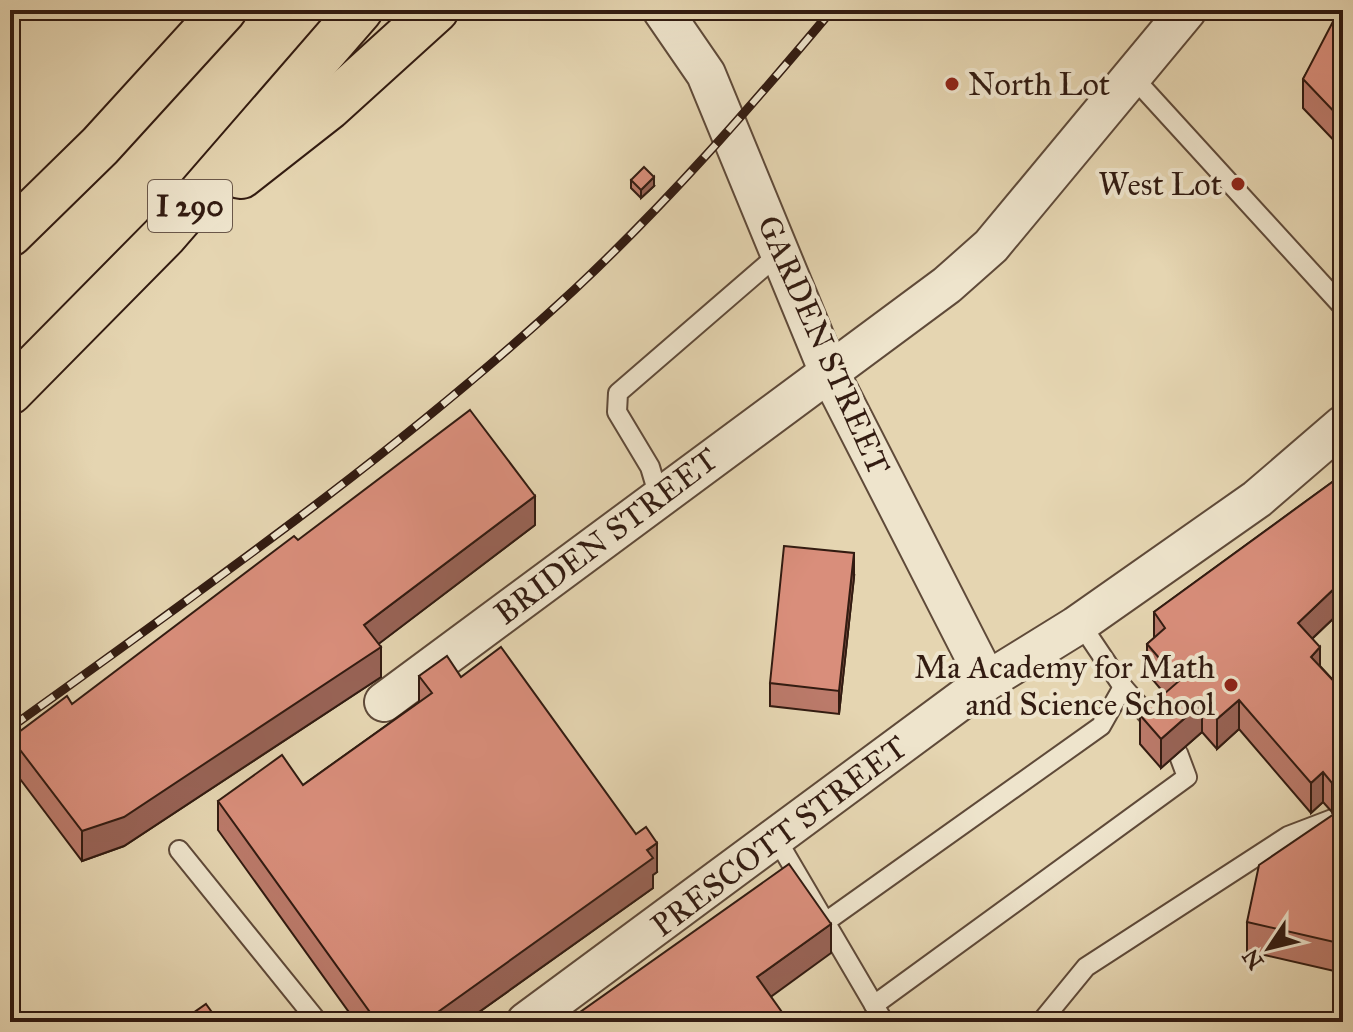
<svg xmlns="http://www.w3.org/2000/svg" width="1353" height="1032" font-family="'IM FELL Great Primer',serif">
<style>
.lines{fill:none;stroke-linecap:round;stroke-linejoin:round}
.lane-casing{stroke:#5f4a39;stroke-width:22}
.street-casing{stroke:#5f4a39;stroke-width:42}
.highway-casing{stroke:#321b11;stroke-width:48}
.lane{stroke:#eee4cc;stroke-width:18}
.street{stroke:#eee4cc;stroke-width:38}
.highway{stroke:#e5d5b1;stroke-width:44}
.rail-casing{stroke:#321b11;stroke-width:9}
.rail{stroke:#eee4cc;stroke-width:6;stroke-dasharray:18;stroke-linecap:butt}
.wall{fill:#bb7a6a;stroke:#321b11;stroke-width:2}
.shaded-wall{fill:#986356;stroke:#321b11;stroke-width:2}
.building{fill:#d98e7b;stroke:#321b11;stroke-width:2}
.poi-dot{fill:#8f2418;stroke:#eee4cc;stroke-width:3}
.labels{text-anchor:middle;stroke-width:8;stroke-linejoin:round;paint-order:stroke}
.shield{fill:#eee4cc;stroke:#6a5749;stroke-width:2}
.shield-label{font-size:30px;font-weight:bold;fill:#321b11}
.poi-label{font-size:32px;fill:#321b11;stroke:#eee4cc;text-anchor:end}
.street-label{font-size:32px;fill:#321b11;stroke:#eee4cc}
</style>
<rect width="100%" height="100%" fill="#e5d5b1"/>
<filter id="stains"><feTurbulence type="fractalNoise" baseFrequency=".0025" numOctaves="4"/><feColorMatrix values="0 0 0 0 .2 0 0 0 0 .09 0 0 0 0 .02 0 0 0 .5 -.17"/></filter>
<radialGradient id="worn" r=".72"><stop offset=".6" stop-color="#630" stop-opacity="0"/><stop offset="1" stop-color="#630" stop-opacity=".3"/></radialGradient>
<g class="lines">
<defs>
<g id="lane">
<polyline points="1132,76 1343,307"/>
<polyline points="659,497 650,467 617,412 618,393 780,253"/>
<polyline points="1080,623 1123,687 1159,728"/>
<polyline points="776,838 884,1022"/>
<polyline points="179,850 318,1022"/>
<polyline points="824,923 1101,726 1123,687"/>
<polyline points="874,1005 1187,777 1178,753"/>
<polyline points="1041,1022 1086,967 1288,836 1343,815"/>
</g>
<g id="street">
<polyline points="662,10 706,74 828,370 987,681"/>
<polyline points="384,702 947,285 991,246 1187,10"/>
<polyline points="526,1022 987,681 1076,626 1257,499 1343,425"/>
</g>
<g id="highway">
<polyline points="241,176 329,107 436,10"/>
<polyline points="10,234 100,146 224,10"/>
<polyline points="10,392 164,236 360,10"/>
</g>
</defs>
<use href="#lane" class="lane-casing"/>
<use href="#street" class="street-casing"/>
<use href="#highway" class="highway-casing"/>
<use href="#lane" class="lane"/>
<use href="#street" class="street"/>
<use href="#highway" class="highway"/>
<defs>
<path id="rail" d="M10,728C203,589 399,452 574,290C667,203 750,108 832,10"/>
</defs>
<use href="#rail" class="rail-casing"/>
<use href="#rail" class="rail"/>
</g>
<g class="wall">
<polygon points="1343,10 1343,150 1303,108 1303,79"/>
<polygon points="631,180 654,186 641,198 631,188"/>
<polygon points="1343,472 1343,619 1338,614 1312,639 1320,666 1343,691 1343,802 1332,812 1323,802 1311,813 1239,729 1217,749 1202,732 1161,768 1140,744 1140,715 1164,693 1147,673 1147,644 1154,638 1154,612 1335,480"/>
<polygon points="535,525 378,644 381,677 124,846 82,861 11,767 11,738 72,704"/>
<polygon points="854,577 839,714 770,706 770,683"/>
<polygon points="419,676 461,677 657,872 653,875 653,888 465,1022 356,1022 218,830 218,801 303,785 419,702"/>
<polygon points="1343,808 1343,973 1247,951 1247,922"/>
</g>
<g class="shaded-wall">
<polygon points="654,177 654,186 641,198 641,190"/>
<polygon points="535,496 535,525 364,655 364,625"/>
<polygon points="854,553 854,577 839,714 839,691"/>
<polygon points="1338,585 1338,614 1298,652 1298,623"/>
<polygon points="381,647 381,677 124,846 82,861 82,831"/>
<polygon points="1320,647 1320,677 1311,657"/>
<polygon points="1239,700 1239,729 1217,749 1217,719"/>
<polygon points="1202,703 1202,732 1161,768 1161,739"/>
<polygon points="1323,772 1323,802 1311,813 1311,783"/>
<polygon points="1343,773 1343,802 1332,812 1332,783"/>
<polygon points="657,843 657,872 653,875 653,888 465,1022 424,1022"/>
<polygon points="831,924 831,953 757,1007 757,977"/>
</g>
<g class="building">
<polygon points="1339,10 1343,10 1343,121 1303,79"/>
<polygon points="644,167 654,177 641,190 631,180"/>
<polygon points="470,410 535,496 364,625 381,647 124,817 82,831 11,738 67,696 72,704 294,536 298,540"/>
<polygon points="1343,472 1343,590 1338,585 1298,623 1320,647 1311,657 1343,691 1343,773 1332,783 1323,772 1311,783 1239,700 1217,719 1202,703 1161,739 1140,715 1179,681 1147,644 1165,628 1154,612 1335,480"/>
<polygon points="784,546 854,553 839,691 770,683"/>
<polygon points="501,647 636,834 646,827 657,843 647,850 653,858 424,1022 377,1022 218,801 282,755 303,785 432,693 419,676 447,656 461,677"/>
<polygon points="1343,808 1343,944 1247,922 1259,865"/>
<polygon points="789,864 831,924 757,977 789,1022 566,1022"/>
<polygon points="206,1004 219,1022 180,1022"/>
<polygon points="840,1012 848,1022 826,1022"/>
</g>
<g class="poi-dot">
<circle cx="952" cy="84" r="8"/>
<circle cx="1238" cy="184" r="8"/>
<circle cx="1231" cy="685" r="8"/>
</g>
<g class="labels">
<rect class="shield" x="148" y="180" width="84" height="52" rx="6"/>
<g class="shield-label">
<text x="190" y="216">I 290</text>
</g>
<g class="poi-label">
<text x="968" y="95" text-anchor="start">North Lot</text>
<text x="1222" y="195">West Lot</text>
<text x="1215" y="678">Ma Academy for Math<tspan x="1215" dy="37">and Science School</tspan></text>
</g>
<g class="street-label">
<text transform="translate(824 345) rotate(66)" y="11">GARDEN STREET</text>
<text transform="translate(606 536) rotate(-37)" y="11">BRIDEN STREET</text>
<text transform="translate(779 836) rotate(-37)" y="11">PRESCOTT STREET</text>
</g>
</g>
<rect width="1353" height="1032" fill="none" stroke="#e5d5b1" stroke-width="40"/>
<rect x="12" y="12" width="1329" height="1008" fill="none" stroke="#321b11" stroke-width="4"/>
<rect x="20" y="20" width="1313" height="992" fill="none" stroke="#321b11" stroke-width="2"/>
<g transform="translate(1269 948) rotate(235)" stroke="#eee4cc" stroke-width="6" paint-order="stroke">
<path d="M0-6L14 30L0 20L-14 30Z" fill="#321b11"/>
<text y="-12" font-size="22" font-weight="bold" text-anchor="middle" fill="#321b11">N</text>
</g>
<rect width="100%" height="100%" filter="url(#stains)"/>
<rect width="100%" height="100%" fill="url(#worn)"/>
</svg>
